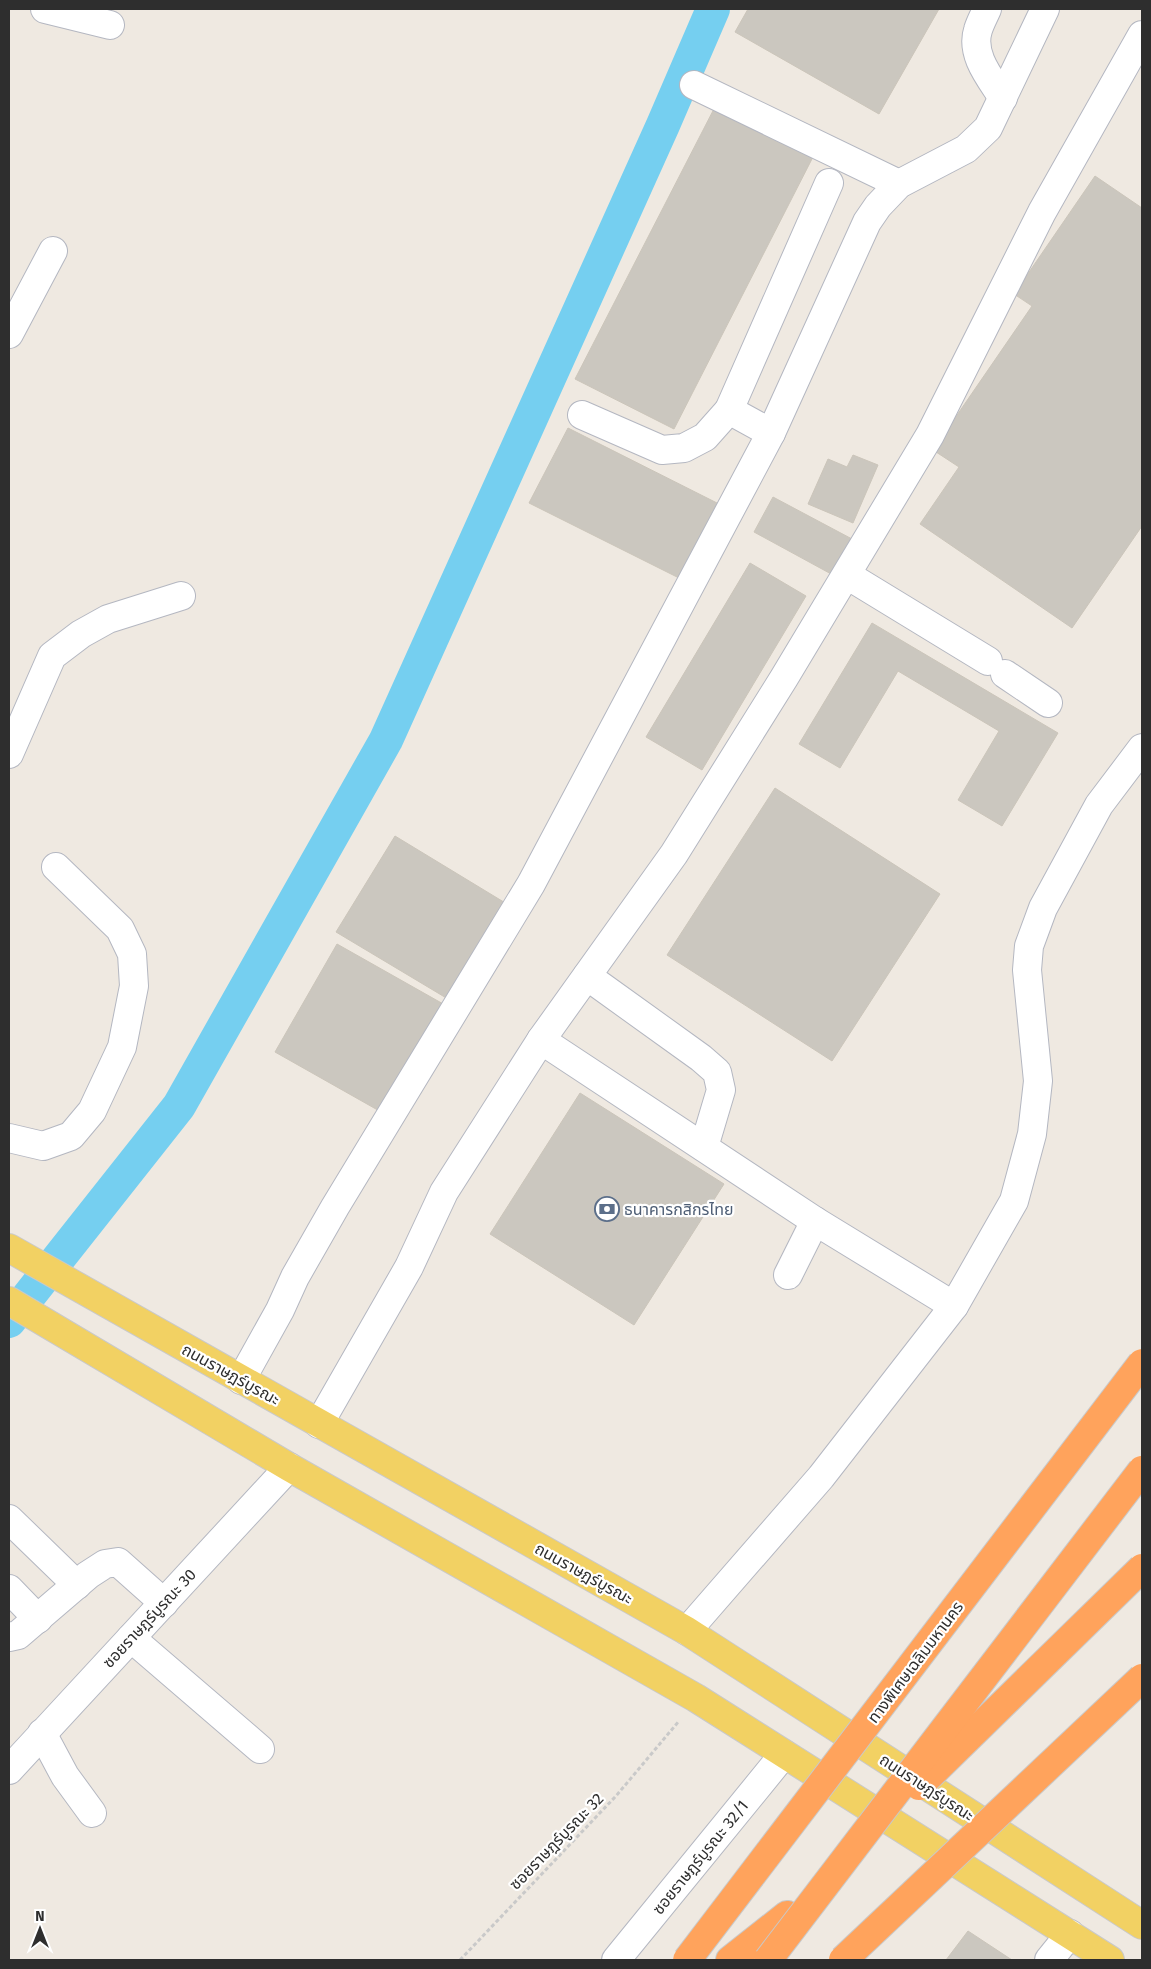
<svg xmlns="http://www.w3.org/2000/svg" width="1151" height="1969" font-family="'Fira Sans','Noto Sans Thai',sans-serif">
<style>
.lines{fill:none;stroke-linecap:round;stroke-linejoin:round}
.canal{stroke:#75cff0;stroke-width:34}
.building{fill:#cbc7bf;stroke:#cbc5ba}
.minor-casing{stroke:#b4b7c1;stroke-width:30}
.major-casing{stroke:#c9c9c9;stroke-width:30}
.highway-casing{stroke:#c9c9c9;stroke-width:30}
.path{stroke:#c9c9c9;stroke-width:3;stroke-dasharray:4 2.5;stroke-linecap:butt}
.minor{stroke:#fff;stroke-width:28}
.major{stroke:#f2d163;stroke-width:28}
.highway{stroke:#ffa35c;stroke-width:28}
.highway-bridge-casing{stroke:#c9c9c9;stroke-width:30;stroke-linecap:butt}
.highway-bridge{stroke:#ffa35c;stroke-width:28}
.labels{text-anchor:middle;stroke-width:4.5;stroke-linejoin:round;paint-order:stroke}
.service-label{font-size:16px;fill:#4e5e75;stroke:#fff;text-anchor:start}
.street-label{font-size:16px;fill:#2e2e2e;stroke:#fff}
</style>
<rect width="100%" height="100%" fill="#efe9e1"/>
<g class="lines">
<polyline class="canal" points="9,1321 179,1106 386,740 663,125 713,9"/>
</g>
<g class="building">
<polygon points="748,9 939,9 879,114 735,32"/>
<polygon points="717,103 815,153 674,429 575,379"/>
<polygon points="1095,176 1142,208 1142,526 1072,628 920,524 959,467 933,450 1032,306 1014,294"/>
<polygon points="568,428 717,503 679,578 529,503"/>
<polygon points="853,455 878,465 853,523 808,504 828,459 847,467"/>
<polygon points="773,497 852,539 833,575 754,532"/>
<polygon points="750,563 806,596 702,770 646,737"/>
<polygon points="872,623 1058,733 1002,826 958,800 999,731 898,671 840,768 799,744"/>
<polygon points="775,788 940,894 832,1061 667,955"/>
<polygon points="395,836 507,904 448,999 336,932"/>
<polygon points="337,944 445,1005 383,1113 275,1052"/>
<polygon points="580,1093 724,1184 634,1325 490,1234"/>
<polygon points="968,1931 1012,1960 946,1960"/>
</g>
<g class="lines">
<defs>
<g id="minor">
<polyline points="45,9 110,25"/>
<path d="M987,9C984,16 980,23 978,30C970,55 991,79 1003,98"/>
<polyline points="694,85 899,184"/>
<polyline points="9,334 53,251"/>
<polyline points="729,410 829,183"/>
<polyline points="582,415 662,450 684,448 705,437 729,410 771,433"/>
<polyline points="847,575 988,661"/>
<polyline points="1005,674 1048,703"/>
<polyline points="9,754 52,656 81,634 108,619 181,596"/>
<polyline points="587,976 701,1058 717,1072 721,1090 704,1147"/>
<polyline points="541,1040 815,1221 954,1306"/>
<polyline points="9,1138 43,1146 71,1136 92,1111 122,1047 134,986 132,954 120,929 56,867"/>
<polyline points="788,1275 815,1221"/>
<polyline points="241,1380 280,1310 295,1277 335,1207 531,884 771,433 867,222 878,206 899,184 966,149 988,128 1045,9"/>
<polyline points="319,1424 409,1267 444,1192 541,1040 674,854 784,678 930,435 1042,212 1142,35"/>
<polyline points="9,1519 77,1585"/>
<polyline points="9,1589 38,1619"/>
<polyline points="687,1631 821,1477 954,1306 1014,1201 1032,1134 1038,1081 1027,970 1029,946 1043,908 1099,805 1142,748"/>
<polyline points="9,1637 18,1635 88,1575 105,1564 118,1562 164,1603"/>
<polyline points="131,1638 260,1749"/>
<polyline points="42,1733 65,1776 92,1813"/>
<polyline points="9,1770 289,1467"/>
<polyline points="616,1960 784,1754"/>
<polyline points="1049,1960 1070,1934"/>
</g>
<g id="major">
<polyline points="9,1248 687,1631 1142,1925"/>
<polyline points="9,1301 289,1467 696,1698 1110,1960"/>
</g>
<polyline id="highway" points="730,1960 787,1915"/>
</defs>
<use href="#minor" class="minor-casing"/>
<use href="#major" class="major-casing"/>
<use href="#highway" class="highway-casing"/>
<polyline class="path" points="460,1960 616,1796 679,1721"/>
<use href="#minor" class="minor"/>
<use href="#major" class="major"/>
<use href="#highway" class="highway"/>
<defs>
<g id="highway-bridge">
<polyline points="919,1786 1142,1568"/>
<polyline points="687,1960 1142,1363"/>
<polyline points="768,1960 1142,1470"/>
<polyline points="843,1960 1142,1678"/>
</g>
</defs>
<use href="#highway-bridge" class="highway-bridge-casing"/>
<use href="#highway-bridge" class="highway-bridge"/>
</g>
<defs>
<symbol id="bank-ring" viewBox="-11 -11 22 22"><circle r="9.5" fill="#fff" stroke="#5c6f8a" stroke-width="1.5"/><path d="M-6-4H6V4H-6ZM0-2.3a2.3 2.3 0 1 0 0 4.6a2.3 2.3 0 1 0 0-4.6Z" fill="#5c6f8a"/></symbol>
</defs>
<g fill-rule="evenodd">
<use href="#bank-ring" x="593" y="1195" width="28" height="28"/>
</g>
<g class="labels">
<g class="service-label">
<text x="624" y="1215">ธนาคารกสิกรไทย</text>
</g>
<g class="street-label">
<text transform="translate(231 1374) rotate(29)" y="6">ถนนราษฎร์บูรณะ</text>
<text transform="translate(584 1573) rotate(29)" y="6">ถนนราษฎร์บูรณะ</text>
<text transform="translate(149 1618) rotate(-47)" y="6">ซอยราษฎร์บูรณะ 30</text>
<text transform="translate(915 1662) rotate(-53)" y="6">ทางพิเศษเฉลิมมหานคร</text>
<text transform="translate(927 1787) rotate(33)" y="6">ถนนราษฎร์บูรณะ</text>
<text transform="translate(556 1841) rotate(-46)" y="6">ซอยราษฎร์บูรณะ 32</text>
<text transform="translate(700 1857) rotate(-51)" y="6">ซอยราษฎร์บูรณะ 32/1</text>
</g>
</g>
<rect width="1151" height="1969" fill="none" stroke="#2e2e2e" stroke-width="20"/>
<g transform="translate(40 1929)" stroke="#ffffff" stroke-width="4" paint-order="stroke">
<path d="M0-4L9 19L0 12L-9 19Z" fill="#2e2e2e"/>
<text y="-8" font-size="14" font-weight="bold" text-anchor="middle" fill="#2e2e2e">N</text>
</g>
</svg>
